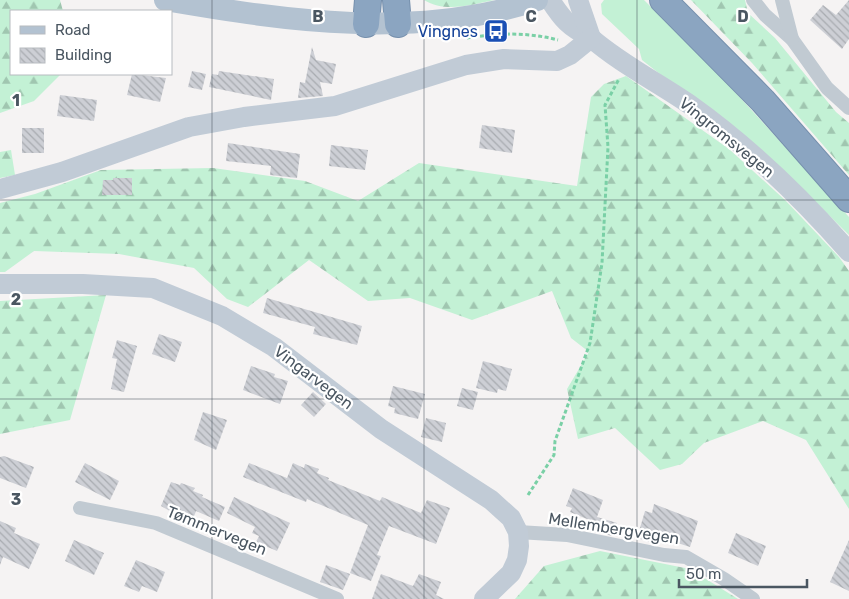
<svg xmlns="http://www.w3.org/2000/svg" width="849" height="599" font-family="Rubik,sans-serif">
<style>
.grass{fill:#c3f1d5}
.forest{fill:url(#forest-firs)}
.building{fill:url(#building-back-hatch)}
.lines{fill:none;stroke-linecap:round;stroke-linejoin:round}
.highway-casing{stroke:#7690ad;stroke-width:28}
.path{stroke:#7ad0a6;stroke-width:3;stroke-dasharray:4 2.5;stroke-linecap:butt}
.street{stroke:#c1cad2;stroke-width:14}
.secondary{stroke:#c1cbd6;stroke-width:20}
.primary{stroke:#b3c2d1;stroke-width:22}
.highway{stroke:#8ba5c1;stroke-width:26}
.grid{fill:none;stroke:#4a5661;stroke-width:1;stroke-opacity:0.55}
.labels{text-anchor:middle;stroke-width:4.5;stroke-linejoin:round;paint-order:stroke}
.transit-label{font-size:16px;fill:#164399;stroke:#fff;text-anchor:end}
.street-label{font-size:16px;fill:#4a5661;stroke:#fff}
.grid-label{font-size:16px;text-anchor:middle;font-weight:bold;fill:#4a5661;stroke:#fff;stroke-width:4.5;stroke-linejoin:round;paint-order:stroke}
</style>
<defs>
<pattern id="forest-firs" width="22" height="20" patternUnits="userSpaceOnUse" patternTransform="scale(1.25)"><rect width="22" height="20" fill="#c3f1d5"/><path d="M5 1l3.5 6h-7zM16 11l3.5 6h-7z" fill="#a0c6b0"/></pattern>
<pattern id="building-back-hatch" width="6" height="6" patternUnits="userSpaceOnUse" patternTransform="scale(1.25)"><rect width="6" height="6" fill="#cdcfd5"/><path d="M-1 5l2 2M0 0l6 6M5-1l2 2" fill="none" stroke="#a8abb0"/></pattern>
</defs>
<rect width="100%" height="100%" fill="#f5f3f3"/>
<polygon class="grass" points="604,0 644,0 725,81 849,217 849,235 786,173 642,60 639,49 602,14 601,4"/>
<g class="forest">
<polygon points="0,0 60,0 63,11 11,11 11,74 61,74 34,101 0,113"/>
<path d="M424,0H494C471,5 445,13 424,0Z"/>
<polygon points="691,0 745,0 748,13 775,38 836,112 849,123 849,175 752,63"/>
<polygon points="626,76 729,149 786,201 839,257 849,271 849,509 806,440 763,421 704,443 682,464 660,470 615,428 578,439 567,389 589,352 571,338 552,291 472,320 410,298 368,301 309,260 248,307 227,299 194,268 119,254 34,251 5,272 0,272 0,203 35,194 101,170 213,168 305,181 358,201 419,163 577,186 591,97 604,84"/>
<polygon points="11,150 15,175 0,178 0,152"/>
<polygon points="106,295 70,420 0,434 0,301"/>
<polygon points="600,551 690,569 738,599 515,599 544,566"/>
</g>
<g class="building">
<polygon points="849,0 849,39 842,49 810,20 823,5 836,15"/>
<polygon points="312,47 316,60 336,64 332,84 320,82 323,96 298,98 300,82 305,83"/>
<polygon points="192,71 206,74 202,90 188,87"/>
<polygon points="219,71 274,79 271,100 209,87 212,74 218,75"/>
<polygon points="132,74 166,78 160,102 127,95"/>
<polygon points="60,95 97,100 94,121 57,116"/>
<polygon points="482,125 515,130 512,153 479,148"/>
<rect x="22" y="128" width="22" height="25"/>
<polygon points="228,143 300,154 297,178 270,175 271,166 226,161"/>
<polygon points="331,145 368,150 365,170 329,166"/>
<polygon points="113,178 132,178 132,195 102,195 103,180 113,180"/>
<polygon points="267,298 362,326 357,345 313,334 315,327 263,313"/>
<polygon points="159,334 182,342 175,362 152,354"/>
<polygon points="117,340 137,346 124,392 111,389 117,359 112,358"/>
<polygon points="483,361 512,369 506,391 498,389 497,393 476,388"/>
<polygon points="251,366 275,374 274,377 288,381 280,404 243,390"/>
<polygon points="393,386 425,394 418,419 394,413 395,408 388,406"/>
<polygon points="462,388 478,392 473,410 457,406"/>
<polygon points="313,392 326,404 314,417 301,405"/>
<polygon points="203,412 227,420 216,450 194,440"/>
<polygon points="426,418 446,423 442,442 421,437"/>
<polygon points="4,456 34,467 26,488 0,478 0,457"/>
<polygon points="85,463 119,481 110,500 75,482"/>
<polygon points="249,463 287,478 293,463 304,468 305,464 319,469 317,473 329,478 328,480 380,501 382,497 421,513 427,500 450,508 436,544 389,526 377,555 381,556 371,581 350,573 368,525 307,499 306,502 243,477"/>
<polygon points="171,482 180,485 181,483 195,488 193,491 203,495 202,497 225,507 219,521 196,511 193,519 185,516 184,519 161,506"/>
<polygon points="573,488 603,500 597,517 617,523 613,536 589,531 592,521 570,512 572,508 566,506"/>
<polygon points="234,497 290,523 277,551 256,542 259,536 252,533 255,527 227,513"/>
<polygon points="654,504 698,521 690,547 653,535 650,542 637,538 645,511 652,513"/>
<polygon points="0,521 16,528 14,533 40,544 29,569 3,557 0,565"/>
<polygon points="736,533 766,546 758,566 728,553"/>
<polygon points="74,540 104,553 94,575 65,561"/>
<polygon points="849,540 849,591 830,582"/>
<polygon points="136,560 165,572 157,592 142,586 139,592 124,586"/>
<polygon points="326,565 350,574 343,590 320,582"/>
<polygon points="381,574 413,586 419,574 441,582 436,595 444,599 372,599"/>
</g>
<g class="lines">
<defs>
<g id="highway">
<polyline points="396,0 398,24"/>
<polyline points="663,0 763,101 849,199"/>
<polyline points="366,24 368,0"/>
</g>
</defs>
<use href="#highway" class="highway-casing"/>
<g class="path">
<path d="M467,38C499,33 527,32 558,40"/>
<polyline points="528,495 554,455 555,441 590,343 602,263 608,147 605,105 619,79"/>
</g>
<g class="street">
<polyline points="753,0 765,15 792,39 827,88 849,108"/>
<polyline points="782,0 792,39"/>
<polyline points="80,508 156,523 337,599"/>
<polyline points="518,532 567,535 664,555 686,557 724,579 753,599"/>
</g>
<g class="secondary">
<path d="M550,0C563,20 569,27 591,38C621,64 657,82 689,104C748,146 802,198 849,252"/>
<polyline points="578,0 591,38"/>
<polyline points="0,189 62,172 189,127 244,117 335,106 466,65 504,59 557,61 570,55 591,38"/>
<polyline points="0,284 83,284 153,288 222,316 274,347 381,429 491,500 511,518 518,532 519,546 517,560 511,573 484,599"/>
</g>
<path class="primary" d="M165,0C287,21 417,40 537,0"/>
<use href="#highway" class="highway"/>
</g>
<path class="grid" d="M212,0V599M424,0V599M637,0V599M0,200H849M0,399H849"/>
<defs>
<symbol id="bus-square" viewBox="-11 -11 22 22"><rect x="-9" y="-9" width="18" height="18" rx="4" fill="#1a4fb4" stroke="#fff"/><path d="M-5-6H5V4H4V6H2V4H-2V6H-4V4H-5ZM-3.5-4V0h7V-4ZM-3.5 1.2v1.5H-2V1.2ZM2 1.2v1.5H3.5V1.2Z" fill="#fff"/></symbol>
</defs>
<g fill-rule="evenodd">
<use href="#bus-square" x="482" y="17" width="28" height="28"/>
</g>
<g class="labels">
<g class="transit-label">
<text x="478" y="37">Vingnes</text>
</g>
<g class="street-label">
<text transform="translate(727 137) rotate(39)" y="6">Vingromsvegen</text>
<text transform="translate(314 377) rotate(37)" y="6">Vingarvegen</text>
<text transform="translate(614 528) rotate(9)" y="6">Mellembergvegen</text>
<text transform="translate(217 530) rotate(22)" y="6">Tømmervegen</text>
</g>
</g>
<g class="grid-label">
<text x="318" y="22">B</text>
<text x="531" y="22">C</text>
<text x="743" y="22">D</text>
<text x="16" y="106">1</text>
<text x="16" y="305">2</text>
<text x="16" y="505">3</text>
</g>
<rect x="10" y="10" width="162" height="65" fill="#ffffff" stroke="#b7bbc0"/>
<rect x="20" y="26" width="25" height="8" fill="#b3c2d1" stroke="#b7bbc0"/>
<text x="55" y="35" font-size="15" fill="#4a5661">Road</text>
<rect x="20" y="48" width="25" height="15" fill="url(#building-back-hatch)" stroke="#b7bbc0"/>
<text x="55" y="60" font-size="15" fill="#4a5661">Building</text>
<path d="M679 579v8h128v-8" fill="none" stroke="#4a5661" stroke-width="2.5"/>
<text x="686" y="579" font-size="15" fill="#4a5661" stroke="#ffffff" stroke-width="4" paint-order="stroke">50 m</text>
</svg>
